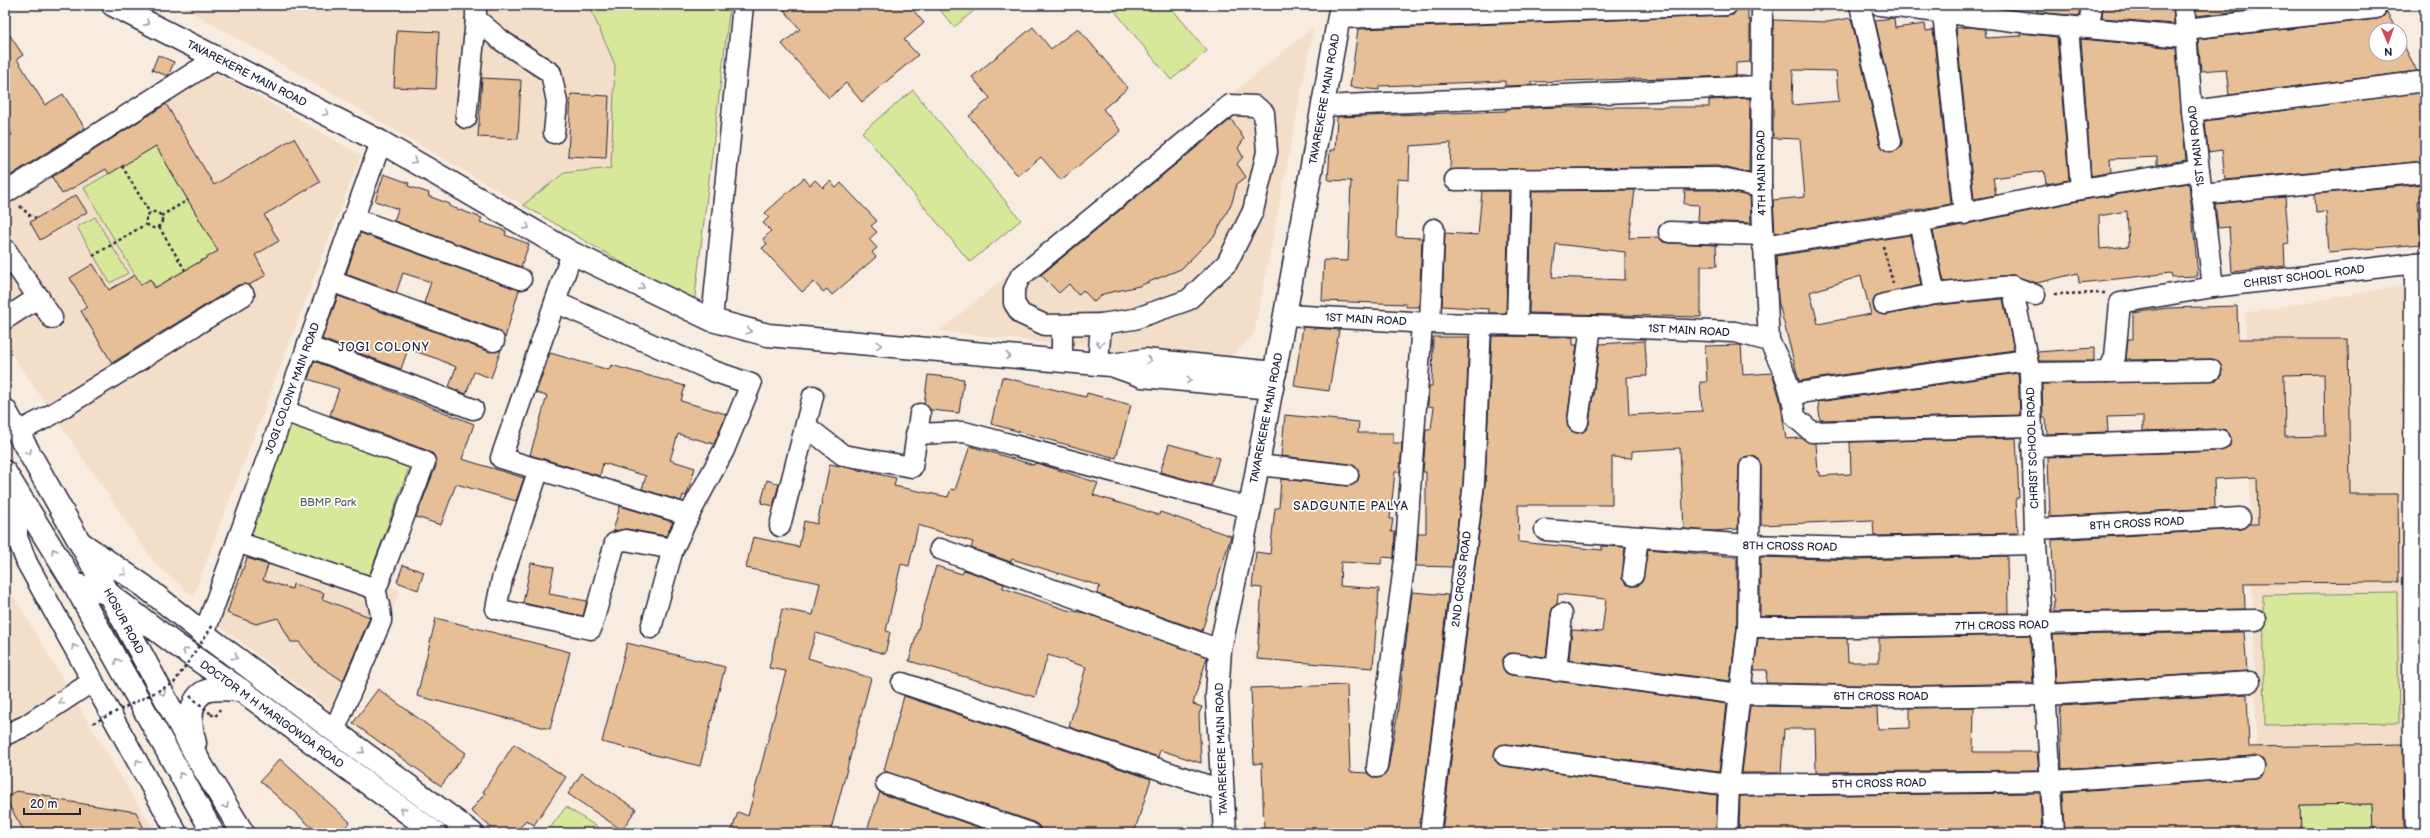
<svg xmlns="http://www.w3.org/2000/svg" width="2430" height="838" font-family="'Balsamiq Sans',sans-serif">
<style>
.built{fill:#f3deca}
.green{fill:#d7e89b;stroke:#7c856b}
.building{fill:#e7bf97;stroke:#22223b;fill-rule:evenodd}
.lines{fill:none;stroke-linecap:round;stroke-linejoin:round}
.minor-casing{stroke:#22223b;stroke-width:23}
.major-casing{stroke:#22223b;stroke-width:25}
.path{stroke:#22223b;stroke-width:2.5;stroke-dasharray:3 3;stroke-linecap:butt}
.minor{stroke:#fff;stroke-width:20}
.major{stroke:#fff;stroke-width:22}
.path-bridge{stroke:#22223b;stroke-width:2.5;stroke-dasharray:3 3;stroke-linecap:butt}
.oneway{stroke:#9c9ca7}
.labels{text-anchor:middle;stroke-width:3.5;stroke-linejoin:round;paint-order:stroke}
.street-label{font-size:11px;fill:#22223b;stroke:#fff}
.park-label{font-size:11px;fill:#585d58;stroke:#fff}
.neighbourhood-label{font-size:12px;letter-spacing:1px;fill:#22223b;stroke:#fff}
</style>
<rect width="100%" height="100%" fill="#f8ece0"/>
<filter id="ink" filterUnits="userSpaceOnUse"><feTurbulence type="fractalNoise" baseFrequency=".025" numOctaves="2"/><feDisplacementMap in="SourceGraphic" scale="8" xChannelSelector="R" yChannelSelector="G"/><feConvolveMatrix kernelMatrix="1 2 1 2 8 2 1 2 1" color-interpolation-filters="sRGB"/></filter>
<g filter="url(#ink)">
<g class="built">
<polygon points="180,5 730,5 694,304 523,205"/>
<polygon points="1314,27 1254,334 1225,363 939,331"/>
<polygon points="206,66 361,155 193,596 155,564 5,344 5,186"/>
<polygon points="2425,282 2425,833 2259,833 2245,313"/>
<polygon points="246,535 400,590 349,723 217,624"/>
<polygon points="5,582 141,810 157,832 5,833"/>
</g>
<g class="green">
<polygon points="589,5 730,5 694,304 523,205 564,173 611,168 615,65"/>
<polygon points="936,5 981,5 954,27"/>
<polygon points="1120,5 1169,5 1207,51 1171,80 1114,10"/>
<polygon points="913,90 1021,220 970,262 862,132"/>
<polygon points="156,146 218,251 156,287 150,279 141,285 84,188"/>
<polygon points="95,217 128,273 110,283 77,227"/>
<polygon points="287,423 409,468 368,579 246,535"/>
<polygon points="2397,593 2399,723 2265,725 2263,595"/>
<polygon points="2373,804 2374,833 2301,833 2300,805"/>
<polygon points="566,807 607,833 546,833"/>
</g>
<g class="building">
<polygon points="780,5 909,5 924,23 904,40 918,55 862,102 846,83 829,98 782,44 800,29"/>
<polygon points="2037,5 2080,5 2079,16 2037,12"/>
<polygon points="2103,5 2173,5 2174,24 2102,18"/>
<polygon points="2196,5 2294,5 2196,16"/>
<polygon points="1748,6 1748,20 1750,20 1750,62 1736,63 1736,76 1531,82 1531,85 1505,86 1505,81 1379,86 1379,90 1350,87 1358,29 1727,16 1733,15 1738,7"/>
<polygon points="2387,12 2396,30 2376,30 2376,54 2400,54 2400,38 2417,71 2229,95 2226,69 2201,71 2198,39 2377,19"/>
<path d="M1851,18L1880,144L1888,152L1898,150L1902,139L1875,20L1894,18L1895,28L1925,24L1926,31L1933,30L1951,204L1775,233L1773,200L1805,197L1800,139L1773,138V20L1827,22ZM1793,70L1836,71L1839,101L1792,105Z"/>
<polygon points="1033,27 1051,49 1078,28 1128,88 1103,109 1121,131 1061,180 1041,157 1018,176 969,116 990,98 972,77"/>
<polygon points="1970,27 1985,29 1986,38 2021,36 2021,33 2057,37 2069,180 2046,184 2044,171 1993,178 1996,195 1974,199 1956,28"/>
<polygon points="5,28 23,55 17,59 45,105 63,94 85,128 5,179 5,139 12,135 5,123"/>
<polygon points="397,30 439,32 436,89 394,87"/>
<polygon points="2081,39 2176,48 2186,160 2157,165 2157,157 2110,159 2111,172 2091,176"/>
<polygon points="158,55 174,62 168,76 152,70"/>
<polygon points="482,78 521,80 518,139 478,137"/>
<polygon points="2425,91 2425,161 2225,180 2222,150 2208,152 2205,121"/>
<polygon points="571,94 609,96 606,158 568,156"/>
<polygon points="1750,98 1749,173 1717,166 1450,170 1451,143 1410,146 1409,180 1398,179 1396,237 1422,238 1419,307 1406,307 1406,304 1322,301 1324,260 1348,261 1351,181 1328,180 1330,150 1335,150 1337,117 1506,111 1506,109 1561,107 1709,107 1709,100"/>
<polygon points="166,104 214,185 294,138 320,182 264,215 279,241 255,255 266,275 249,285 238,285 112,363 81,311 87,307 70,278 93,264 109,290 135,275 141,285 150,279 155,288 218,251 156,146 109,174 106,169 62,194 52,177"/>
<polygon points="1231,119 1244,139 1238,148 1243,157 1237,164 1246,177 1237,184 1232,202 1215,235 1181,269 1139,286 1103,294 1094,302 1083,290 1078,295 1069,284 1059,293 1041,275"/>
<polygon points="384,174 409,183 408,186 429,193 428,196 450,204 449,206 482,218 480,222 506,231 505,235 529,244 521,267 394,221 398,209 375,201"/>
<polygon points="804,178 810,185 815,180 823,188 830,181 836,188 841,183 877,221 871,226 877,232 869,239 877,248 872,252 876,257 832,295 827,289 823,292 814,282 802,292 762,248 767,244 763,239 771,231 763,223 769,217 765,213"/>
<path d="M2189,183L2198,276L2172,277L2171,273L2079,283L2078,273L2037,283L2011,275L1944,282L1933,231L2083,200ZM2127,211L2129,246L2100,249L2099,216Z"/>
<polygon points="2425,184 2425,200 2418,201 2421,244 2329,252 2326,212 2316,213 2315,194"/>
<path d="M1635,190L1629,238L1659,237L1663,242L1669,243L1716,245L1717,266H1701V317L1529,313L1532,191ZM1556,244L1625,252V280L1552,277Z"/>
<polygon points="1685,190 1716,190 1750,196 1751,223 1698,221 1699,205 1684,204"/>
<polygon points="1482,191 1509,191 1506,313 1489,313 1489,309 1442,306 1445,233 1478,235"/>
<polygon points="76,195 87,212 40,240 30,222"/>
<polygon points="2285,197 2289,243 2284,244 2285,266 2232,272 2229,227 2218,228 2215,204"/>
<polygon points="360,233 519,290 505,338 498,330 424,303 431,282 403,273 396,293 346,274"/>
<path d="M1910,235L1921,285L1877,295L1873,301L1876,312L1886,315L1937,305L2003,299L2014,350L1799,381L1778,300L1776,256ZM1861,276L1871,314L1818,324L1810,292Z"/>
<polygon points="338,296 490,352 501,350 491,378 474,372 466,394 449,387 456,367 438,359 408,349 401,369 322,339"/>
<path d="M2237,306L2238,339H2348L2350,494H2398L2399,582L2244,583L2245,609L2054,612L2052,540L2241,529L2250,524H2258L2257,477L2214,479L2215,508L2050,517L2048,457L2220,451L2230,446L2231,439L2226,430L2220,429L2143,431V416L2107,417L2108,432L2047,434L2046,418H2043L2042,384L2217,380L2221,376L2222,369L2217,360L2211,359L2126,360L2128,339H2133V313L2167,308ZM2324,374L2325,436L2285,437L2284,375Z"/>
<polygon points="1303,327 1339,330 1329,391 1294,386"/>
<polygon points="1492,336 1573,337 1573,345 1577,345 1567,421 1568,427 1576,433 1583,432 1589,424 1600,344 1645,341 1647,376 1627,377 1629,415 1702,411 1700,382 1707,382 1705,346 1741,345 1743,375 1772,373 1780,399 1786,439 1801,438 1816,443 1818,472 1820,472 1820,476 1851,474 1850,442 2016,438 2019,498 2016,498 2018,533 1874,536 1873,520 1761,525 1761,467 1756,457 1750,456 1744,457 1739,466 1738,529 1714,531 1684,529 1680,448 1632,451 1632,458 1612,457 1612,505 1518,505 1519,542 1602,550 1602,546 1625,547 1622,579 1631,586 1637,586 1642,582 1648,549 1737,557 1737,626 1730,681 1569,660 1572,630 1602,632 1606,599 1558,594 1557,604 1551,613 1546,657 1509,653 1504,657 1502,663 1506,673 1511,675 1727,704 1719,772 1507,744 1496,748 1494,754 1498,764 1503,766 1717,795 1716,833 1442,833 1485,484"/>
<polygon points="1433,337 1469,337 1463,482 1452,567 1416,566 1418,533 1426,533 1426,472 1423,472 1426,429 1431,429 1434,407 1428,406 1429,386 1432,386"/>
<polygon points="2094,348 2094,361 2039,361 2037,352"/>
<polygon points="550,353 609,370 611,365 685,386 681,401 726,414 714,444 678,434 670,460 695,468 687,494 686,496 683,495 681,501 642,489 646,476 603,463 600,476 530,455 547,396 536,393"/>
<polygon points="314,361 474,424 462,459 524,478 516,501 456,484 441,525 416,517 436,466 434,455 429,451 330,415 339,389 308,379"/>
<polygon points="2018,373 2020,415 1820,420 1818,402"/>
<polygon points="928,375 964,379 959,413 931,410 924,404"/>
<polygon points="1002,377 1086,397 1087,393 1131,405 1116,458 991,424"/>
<polygon points="1285,415 1359,422 1358,433 1393,433 1393,443 1402,443 1400,472 1395,472 1390,519 1393,519 1391,532 1395,532 1394,558 1382,557 1381,564 1341,562 1340,586 1379,589 1373,668 1257,659 1262,588 1252,587 1256,552 1270,554 1275,508 1279,508 1281,479 1347,486 1357,482 1359,477 1358,470 1350,464 1281,456"/>
<polygon points="1169,444 1219,458 1211,486 1160,472"/>
<polygon points="970,446 1034,465 1035,463 1040,464 1098,483 1093,495 1159,515 1160,512 1231,536 1202,631 1097,594 1100,586 1012,559 1011,562 971,548 973,542 918,525 909,566 901,564 886,631 890,632 885,654 816,633 808,658 871,678 830,833 731,833 738,812 748,816 786,671 769,668 782,609 813,615 820,583 746,568 753,537 799,547 804,521 817,524 830,464 896,478 894,486 948,497 951,489 955,490"/>
<polygon points="767,480 779,484 773,506 761,503"/>
<polygon points="620,506 673,522 666,536 627,529 613,531"/>
<polygon points="2007,556 2008,613 1760,616 1760,557 1857,560"/>
<polygon points="247,558 268,565 263,580 292,589 293,584 324,593 322,599 370,617 343,681 316,663 299,642 291,642 278,618 256,624 227,613"/>
<polygon points="531,563 554,567 549,594 587,601 583,616 523,603"/>
<polygon points="403,565 424,572 418,590 397,582"/>
<polygon points="936,566 962,574 964,570 1004,584 1003,588 1067,610 1085,613 1207,657 1193,704 1202,707 1199,714 1201,763 1160,750 1158,757 1069,727 1086,667 1048,655 1035,697 909,661"/>
<polygon points="1412,592 1448,595 1419,833 1264,833 1262,763 1254,764 1251,688 1347,685 1350,772 1367,773 1375,778 1382,777 1388,769 1397,717"/>
<polygon points="436,618 570,652 550,729 417,696"/>
<polygon points="2244,632 2247,671 2056,683 2053,635"/>
<polygon points="2030,635 2033,683 1902,686 1766,683 1767,670 1754,670 1758,638 1847,638 1848,662 1879,662 1879,638"/>
<polygon points="627,643 725,667 700,766 602,742"/>
<polygon points="378,689 466,753 441,786 353,723"/>
<polygon points="2247,694 2249,747 2403,744 2404,833 2374,833 2373,804 2300,805 2301,833 2065,833 2063,792 2255,778 2261,776 2265,767 2263,760 2253,756 2062,769 2060,706"/>
<polygon points="904,696 1151,779 1134,833 1041,833 1039,826 1034,822 887,772 884,770"/>
<polygon points="1750,706 1877,708 1878,729 1910,728 1910,708 1974,707 1973,752 2037,752 2039,770 1816,772 1815,729 1784,729 1781,773 1742,773"/>
<polygon points="514,744 566,777 534,825 526,820 516,833 498,833 471,811 485,793 483,792"/>
<polygon points="280,759 350,822 340,833 318,833 260,781"/>
<polygon points="582,773 636,809 622,830 568,794"/>
<polygon points="16,791 50,796 52,799 136,812 146,833 25,833 5,798"/>
<polygon points="880,792 882,794 995,833 866,833"/>
<polygon points="2040,793 2042,833 1739,833 1740,796"/>
</g>
<g class="lines">
<defs>
<g id="minor">
<polyline points="476,5 476,19 502,41 551,73 557,102 554,133"/>
<polyline points="1762,5 1761,187 1769,341"/>
<polyline points="1860,5 1891,141"/>
<polyline points="1880,5 2022,22 2185,37"/>
<polyline points="1942,5 1964,214"/>
<polyline points="2184,5 2192,111 2213,287"/>
<polyline points="1339,18 1727,5"/>
<polyline points="2068,26 2081,189"/>
<polyline points="2089,28 2092,5"/>
<polyline points="2185,29 2376,8"/>
<polygon points="1230,105 1255,106 1264,113 1267,152 1253,211 1227,263 1188,300 1134,319 1101,324 1045,325 1021,314 1014,303 1014,290 1020,277"/>
<polyline points="1323,106 1760,86"/>
<polyline points="2192,111 2418,82"/>
<polyline points="466,118 476,19"/>
<polyline points="1455,180 1717,178 1761,187"/>
<polyline points="5,193 217,58"/>
<polyline points="2201,194 2425,172"/>
<polyline points="353,218 521,279"/>
<polyline points="1919,222 1935,294"/>
<polyline points="1669,232 1763,235"/>
<polyline points="1763,246 1919,222 2081,189 2199,170"/>
<polyline points="5,249 52,318"/>
<polyline points="2415,263 2413,698 2416,833"/>
<polyline points="331,281 494,341"/>
<polyline points="2012,286 2035,295"/>
<polyline points="555,302 713,371 751,384 724,450 689,515 501,458 572,253"/>
<polyline points="1884,304 1935,294 2012,286 2030,373"/>
<path d="M1286,315L1430,323L1591,326L1735,332L1769,341C1783,366 1792,389 1795,417L1812,432L2032,426"/>
<polyline points="5,319 39,297"/>
<polyline points="712,320 743,5"/>
<polyline points="1430,323 1434,229"/>
<polyline points="1517,324 1521,179"/>
<polyline points="307,346 473,409"/>
<polyline points="1062,361 1062,326"/>
<polyline points="1098,364 1101,324"/>
<polyline points="2108,372 2211,370"/>
<polyline points="1792,394 2027,360"/>
<path d="M284,411L425,462L376,589C376,600 382,609 381,621L334,731"/>
<polyline points="1578,422 1591,326"/>
<polyline points="807,427 843,455 912,467 920,414"/>
<polyline points="18,432 51,415 244,295"/>
<polyline points="916,434 964,432 1250,508"/>
<polyline points="2032,446 2220,440"/>
<polyline points="1258,465 1348,475"/>
<polyline points="539,469 502,579 496,609 591,629 615,543 625,540 673,549"/>
<polyline points="17,490 17,537 27,563 177,833"/>
<polyline points="780,526 813,396"/>
<polyline points="2035,529 2240,518"/>
<polyline points="1545,530 1750,545 1857,548 2036,544"/>
<polyline points="237,542 376,589"/>
<polyline points="940,549 1220,650"/>
<polyline points="1633,575 1638,538"/>
<polyline points="1748,627 1853,627 2256,620"/>
<polyline points="651,628 673,549 689,515"/>
<polyline points="204,634 381,142"/>
<polyline points="1513,664 1739,694 1902,697 2046,695 2250,682"/>
<polyline points="1556,671 1562,614"/>
<polyline points="902,683 1221,790"/>
<polyline points="5,735 25,726 93,681"/>
<polyline points="1505,755 1729,785 2051,781 2254,767"/>
<polyline points="1377,767 1405,559 1422,323"/>
<polyline points="886,783 1030,833"/>
<polyline points="1430,833 1474,483 1481,324"/>
<polyline points="1727,833 1729,785 1748,627 1750,467"/>
<polyline points="2054,833 2035,529 2030,373 2108,372 2115,357 2120,303 2213,287 2425,262"/>
</g>
<g id="major">
<polyline points="113,5 381,142 572,253 712,320 768,335 1098,364 1111,365 1145,360 1275,373"/>
<polyline points="1114,366 1142,376 1272,388"/>
<polyline points="5,410 109,594 199,761 243,833"/>
<polyline points="5,472 74,584 213,833"/>
<polyline points="81,543 144,586 204,634 472,833"/>
<polyline points="74,584 109,594 175,644 241,690 435,833"/>
<path d="M195,743C190,726 187,696 209,690C219,688 231,690 241,690"/>
<polyline points="1225,833 1217,696 1220,650 1250,508 1341,5"/>
</g>
</defs>
<use href="#minor" class="minor-casing"/>
<use href="#major" class="major-casing"/>
<g class="path">
<polyline points="122,166 150,213"/>
<polyline points="20,206 29,215 36,218"/>
<circle cx="154" cy="220" r="8"/>
<polyline points="161,216 188,200"/>
<polyline points="159,227 185,270"/>
<polyline points="1883,246 1893,283"/>
<polyline points="93,256 146,224"/>
<polyline points="2054,294 2105,293"/>
<polyline points="211,714 215,717 220,709"/>
</g>
<use href="#minor" class="minor"/>
<use href="#major" class="major"/>
<g class="path-bridge">
<polyline points="190,696 211,714"/>
<polyline points="93,723 174,683 213,625"/>
</g>
</g>
<defs><path id="oneway-chevron" d="M-2-3.5L2.5 0L-2 3.5" fill="none" stroke-width="1.6" stroke-linecap="round" stroke-linejoin="round"/></defs>
<g class="oneway">
<use href="#oneway-chevron" transform="translate(147 23) rotate(27)"/>
<use href="#oneway-chevron" transform="translate(326 113) rotate(27)"/>
<use href="#oneway-chevron" transform="translate(414 161) rotate(30)"/>
<use href="#oneway-chevron" transform="translate(527 227) rotate(30)"/>
<use href="#oneway-chevron" transform="translate(642 287) rotate(25)"/>
<use href="#oneway-chevron" transform="translate(749 331) rotate(12)"/>
<use href="#oneway-chevron" transform="translate(1100 344) rotate(93)"/>
<use href="#oneway-chevron" transform="translate(879 345) rotate(5)"/>
<use href="#oneway-chevron" transform="translate(1008 356) rotate(5)"/>
<use href="#oneway-chevron" transform="translate(1149 360) rotate(3)"/>
<use href="#oneway-chevron" transform="translate(1189 380) rotate(6)"/>
<use href="#oneway-chevron" transform="translate(29 452) rotate(61)"/>
<use href="#oneway-chevron" transform="translate(54 551) rotate(-121)"/>
<use href="#oneway-chevron" transform="translate(124 573) rotate(34)"/>
<use href="#oneway-chevron" transform="translate(74 647) rotate(-121)"/>
<use href="#oneway-chevron" transform="translate(185 651) rotate(-145)"/>
<use href="#oneway-chevron" transform="translate(235 657) rotate(36)"/>
<use href="#oneway-chevron" transform="translate(117 661) rotate(-119)"/>
<use href="#oneway-chevron" transform="translate(163 693) rotate(62)"/>
<use href="#oneway-chevron" transform="translate(61 702) rotate(146)"/>
<use href="#oneway-chevron" transform="translate(362 751) rotate(36)"/>
<use href="#oneway-chevron" transform="translate(138 762) rotate(-119)"/>
<use href="#oneway-chevron" transform="translate(181 775) rotate(-119)"/>
<use href="#oneway-chevron" transform="translate(226 806) rotate(59)"/>
<use href="#oneway-chevron" transform="translate(403 810) rotate(-143)"/>
</g>
</g>
<g class="labels">
<g class="street-label">
<text transform="translate(247 73) rotate(27)" y="4">TAVAREKERE MAIN ROAD</text>
<text transform="translate(1324 99) rotate(-80)" y="4">TAVAREKERE MAIN ROAD</text>
<text transform="translate(2196 146) rotate(-96)" y="4">1ST MAIN ROAD</text>
<text transform="translate(1761 173) rotate(-91)" y="4">4TH MAIN ROAD</text>
<text transform="translate(2304 276) rotate(-7)" y="4">CHRIST SCHOOL ROAD</text>
<text transform="translate(1366 319) rotate(3)" y="4">1ST MAIN ROAD</text>
<text transform="translate(1689 330) rotate(3)" y="4">1ST MAIN ROAD</text>
<text transform="translate(292 388) rotate(-70)" y="4">JOGI COLONY MAIN ROAD</text>
<text transform="translate(1266 418) rotate(-79)" y="4">TAVAREKERE MAIN ROAD</text>
<text transform="translate(2032 448) rotate(-92)" y="4">CHRIST SCHOOL ROAD</text>
<text transform="translate(2137 523) rotate(-3)" y="4">8TH CROSS ROAD</text>
<text transform="translate(1790 546) rotate(1)" y="4">8TH CROSS ROAD</text>
<text transform="translate(1461 579) rotate(-83)" y="4">2ND CROSS ROAD</text>
<text transform="translate(124 621) rotate(62)" y="4">HOSUR ROAD</text>
<text transform="translate(2002 625) rotate(-1)" y="4">7TH CROSS ROAD</text>
<text x="1881" y="700">6TH CROSS ROAD</text>
<text transform="translate(272 714) rotate(36)" y="4">DOCTOR M H MARIGOWDA ROAD</text>
<text transform="translate(1221 749) rotate(-92)" y="4">TAVAREKERE MAIN ROAD</text>
<text transform="translate(1879 783) rotate(-1)" y="4">5TH CROSS ROAD</text>
</g>
<g class="park-label">
<text x="328" y="506">BBMP Park</text>
</g>
<g class="neighbourhood-label">
<text x="384" y="351">JOGI COLONY</text>
<text x="1351" y="510">SADGUNTE PALYA</text>
</g>
</g>
<rect width="2430" height="838" fill="none" stroke="#fff" stroke-width="20"/>
<rect x="10" y="10" width="2410" height="818" fill="none" stroke="#22223b" stroke-width="1.5" filter="url(#ink)"/>
<g transform="translate(2388 42) rotate(178)"><circle r="19" fill="#ffffff" stroke="#a7a7b1"/>
<path d="M0-3L7 15L0 10L-7 15Z" fill="#d1495b"/>
<text y="-6" font-size="11" font-weight="bold" text-anchor="middle" fill="#22223b">N</text>
</g>
<path d="M24 808v6h56v-6" fill="none" stroke="#22223b" stroke-width="2"/>
<text x="30" y="808" font-size="12" fill="#22223b" stroke="#ffffff" stroke-width="3" paint-order="stroke">20 m</text>
</svg>
